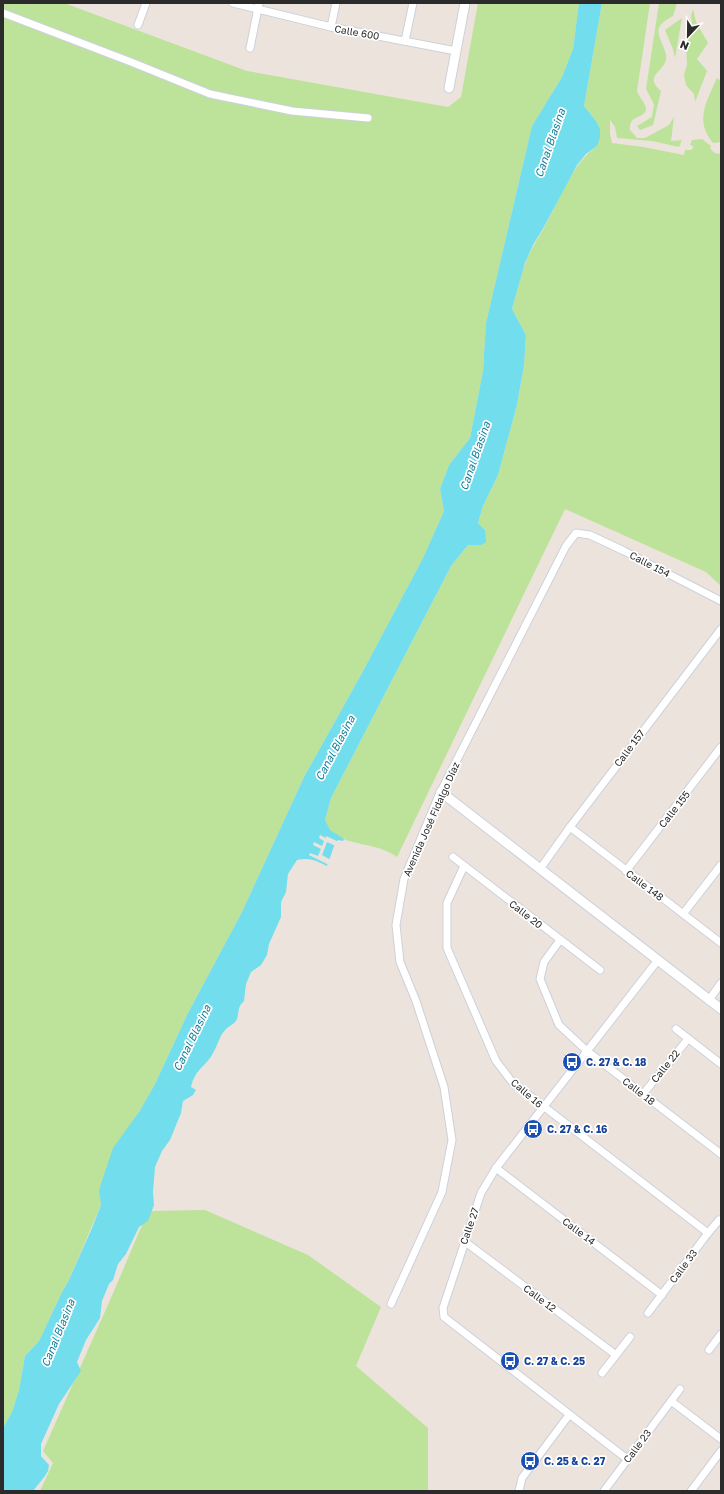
<svg xmlns="http://www.w3.org/2000/svg" width="724" height="1494" font-family="'Golos Text',sans-serif">
<style>
.green{fill:#bde29a}
.water{fill:#72deed}
.pier{fill:#ece3dd}
.lines{fill:none;stroke-linecap:round;stroke-linejoin:round}
.minor-casing{stroke:#cbd1dc;stroke-width:9}
.tertiary-casing{stroke:#cbd1dc;stroke-width:11}
.minor{stroke:#fff;stroke-width:7}
.tertiary{stroke:#fff;stroke-width:9}
.labels{text-anchor:middle;stroke-width:3.5;stroke-linejoin:round;paint-order:stroke}
.street-label{font-size:10px;fill:#2b2b2b;stroke:#fff}
.transit-label{font-size:10px;font-weight:bold;fill:#164399;stroke:#fff;text-anchor:start}
.water-label{font-size:11px;font-style:italic;fill:#107e99;stroke:#fff}
</style>
<rect width="100%" height="100%" fill="#ece3dd"/>
<g class="green">
<polygon points="3,3 64,3 247,71 448,107 461,97 478,3 579,3 573,49 562,77 532,126 486,323 483,371 470,438 449,465 440,489 444,511 423,558 362,673 304,777 242,912 188,1013 155,1084 139,1112 100,1190 101,1205 68,1282 62,1292 39,1341 25,1356 19,1390 12,1412 3,1428"/>
<path d="M602,3H650L637,91C639,98 646,102 646,110C642,120 629,114 630,130L637,138H645L669,125L674,117L671,141L682,140L679,147L652,141L617,138L615,127L610,120V134L612,143L643,147L684,155L685,150H691L693,148V146L690,145L692,140L702,139L711,146L710,148C713,152 716,155 721,153V586L706,572L565,509L397,857C378,842 347,847 331,831C328,828 326,823 325,820L331,798L451,566L468,545H481L485,530L478,523L483,506L498,475L517,405L524,365L526,335L512,309C517,294 520,277 526,262C531,248 539,237 546,224C561,197 571,165 597,146L596,121L584,106Z"/>
<path d="M659,3H677L673,16C655,26 656,30 664,48C665,52 667,55 666,60C662,73 644,76 661,91L653,125L640,130L637,126L652,117L654,104L646,89Z"/>
<polygon points="693,9 696,22 708,43 697,59 707,71 695,102 694,94 686,85 684,75 687,65 686,45 693,29 691,16"/>
<polygon points="682,18 675,58 673,49 665,30"/>
<path d="M717,78L721,81V142L713,143C694,120 707,101 717,78Z"/>
<polygon points="205,1210 308,1255 381,1307 356,1366 428,1428 428,1491 40,1491 53,1463 43,1451 111,1298 148,1211"/>
</g>
<path class="water" d="M579,3H602L584,106L596,121L600,129V137L597,146L586,154L577,165L545,225L533,245L525,263L512,309L526,335L524,365L517,405L498,475L483,506L478,523L485,530L486,542L481,545H468L451,566L331,798L325,820L330,830L344,839L343,841L338,840L334,846L327,866C317,861 309,857 297,860L288,874L286,892L281,902V917L269,944L267,955L261,965L251,972L246,984L244,1001C236,1008 240,1014 236,1021C234,1024 229,1026 226,1029C219,1036 218,1045 213,1053C206,1067 196,1067 191,1087L196,1090L193,1095L183,1101L181,1113L170,1140L162,1151L155,1167L153,1192L154,1205L148,1221L139,1227L126,1254L118,1264L113,1280L109,1284L102,1301L100,1318L86,1340L77,1362L81,1371L59,1404L41,1444V1456L49,1465L48,1471L45,1476L33,1491H3V1428L12,1412L19,1390L25,1356L39,1341L62,1292L68,1282L92,1228L101,1205L99,1190L113,1148L139,1112L155,1084L188,1013L242,912L304,777L362,673L423,558L444,511L440,489L449,465L470,438L483,371L486,323L532,126L562,77L573,49Z"/>
<polygon class="pier" points="320,835 326,838 326,836 341,843 339,843 336,846 327,842 322,855 331,860 329,865 309,855 310,853 318,856 321,849 313,845 314,842 322,846 324,841 319,838"/>
<g class="lines">
<defs>
<g id="minor">
<polyline points="233,3 331,27 456,51"/>
<polyline points="3,13 131,62 210,94 292,111 368,118"/>
<polyline points="138,25 146,3"/>
<polyline points="331,27 336,3"/>
<polyline points="405,41 413,3"/>
<polyline points="250,48 259,3"/>
<polyline points="570,827 721,943"/>
<polyline points="453,857 600,970"/>
<polyline points="464,866 447,903 447,948 496,1061 512,1082 708,1233"/>
<polyline points="540,869 570,827 721,629"/>
<polyline points="626,871 721,747"/>
<polyline points="683,914 721,865"/>
<polyline points="560,940 544,962 540,979 559,1025 587,1051 721,1154"/>
<polyline points="709,1000 721,983"/>
<polyline points="676,1029 721,1064"/>
<polyline points="643,1094 688,1039"/>
<polyline points="496,1168 662,1295"/>
<polyline points="464,1241 616,1355"/>
<polyline points="391,1304 442,1192 452,1140 444,1087 416,1001 400,962 396,925 404,879 439,795 566,546 576,533 590,535 624,551 721,601"/>
<polyline points="648,1313 708,1233 719,1220"/>
<polyline points="709,1350 721,1334"/>
<polyline points="602,1373 630,1337"/>
<polyline points="671,1401 721,1439"/>
<polyline points="627,1459 444,1317 443,1308 481,1193 496,1168 658,960"/>
<polyline points="519,1491 522,1478 569,1415"/>
<polyline points="604,1491 680,1389"/>
<polyline points="691,1491 721,1451"/>
</g>
<g id="tertiary">
<polyline points="449,88 465,3"/>
<polyline points="441,792 721,1009"/>
</g>
</defs>
<use href="#minor" class="minor-casing"/>
<use href="#tertiary" class="tertiary-casing"/>
<use href="#minor" class="minor"/>
<use href="#tertiary" class="tertiary"/>
</g>
<defs>
<symbol id="bus-disc" viewBox="-11 -11 22 22"><circle r="9.5" fill="#1a4fb4" stroke="#fff"/><path d="M-5-6H5V4H4V6H2V4H-2V6H-4V4H-5ZM-3.5-4V0h7V-4ZM-3.5 1.2v1.5H-2V1.2ZM2 1.2v1.5H3.5V1.2Z" fill="#fff"/></symbol>
</defs>
<g fill-rule="evenodd">
<use href="#bus-disc" x="561" y="1051" width="22" height="22"/>
<use href="#bus-disc" x="522" y="1118" width="22" height="22"/>
<use href="#bus-disc" x="499" y="1350" width="22" height="22"/>
<use href="#bus-disc" x="519" y="1450" width="22" height="22"/>
</g>
<g class="labels">
<g class="street-label">
<text transform="translate(357 32) rotate(10)" y="4">Calle 600</text>
<text transform="translate(650 564) rotate(27)" y="4">Calle 154</text>
<text transform="translate(629 748) rotate(-53)" y="4">Calle 157</text>
<text transform="translate(674 809) rotate(-52)" y="4">Calle 155</text>
<text transform="translate(431 819) rotate(-66)" y="4">Avenida José Fidalgo Díaz</text>
<text transform="translate(645 885) rotate(37)" y="4">Calle 148</text>
<text transform="translate(526 914) rotate(38)" y="4">Calle 20</text>
<text transform="translate(665 1066) rotate(-51)" y="4">Calle 22</text>
<text transform="translate(639 1091) rotate(38)" y="4">Calle 18</text>
<text transform="translate(527 1093) rotate(41)" y="4">Calle 16</text>
<text transform="translate(469 1226) rotate(-71)" y="4">Calle 27</text>
<text transform="translate(579 1231) rotate(37)" y="4">Calle 14</text>
<text transform="translate(683 1266) rotate(-53)" y="4">Calle 33</text>
<text transform="translate(540 1298) rotate(37)" y="4">Calle 12</text>
<text transform="translate(637 1446) rotate(-53)" y="4">Calle 23</text>
</g>
<g class="transit-label">
<text x="586" y="1066">C. 27 &amp; C. 18</text>
<text x="547" y="1133">C. 27 &amp; C. 16</text>
<text x="524" y="1365">C. 27 &amp; C. 25</text>
<text x="544" y="1465">C. 25 &amp; C. 27</text>
</g>
<g class="water-label">
<text transform="translate(550 143) rotate(-71)" y="4">Canal Blasina</text>
<text transform="translate(475 456) rotate(-71)" y="4">Canal Blasina</text>
<text transform="translate(335 748) rotate(-62)" y="4">Canal Blasina</text>
<text transform="translate(192 1038) rotate(-64)" y="4">Canal Blasina</text>
<text transform="translate(58 1333) rotate(-68)" y="4">Canal Blasina</text>
</g>
</g>
<rect width="724" height="1494" fill="none" stroke="#2b2b2b" stroke-width="8"/>
<g transform="translate(688 36) rotate(202)" stroke="#ffffff" stroke-width="3" paint-order="stroke">
<path d="M0-3L7 15L0 10L-7 15Z" fill="#2b2b2b"/>
<text y="-6" font-size="11" font-weight="bold" text-anchor="middle" fill="#2b2b2b">N</text>
</g>
</svg>
